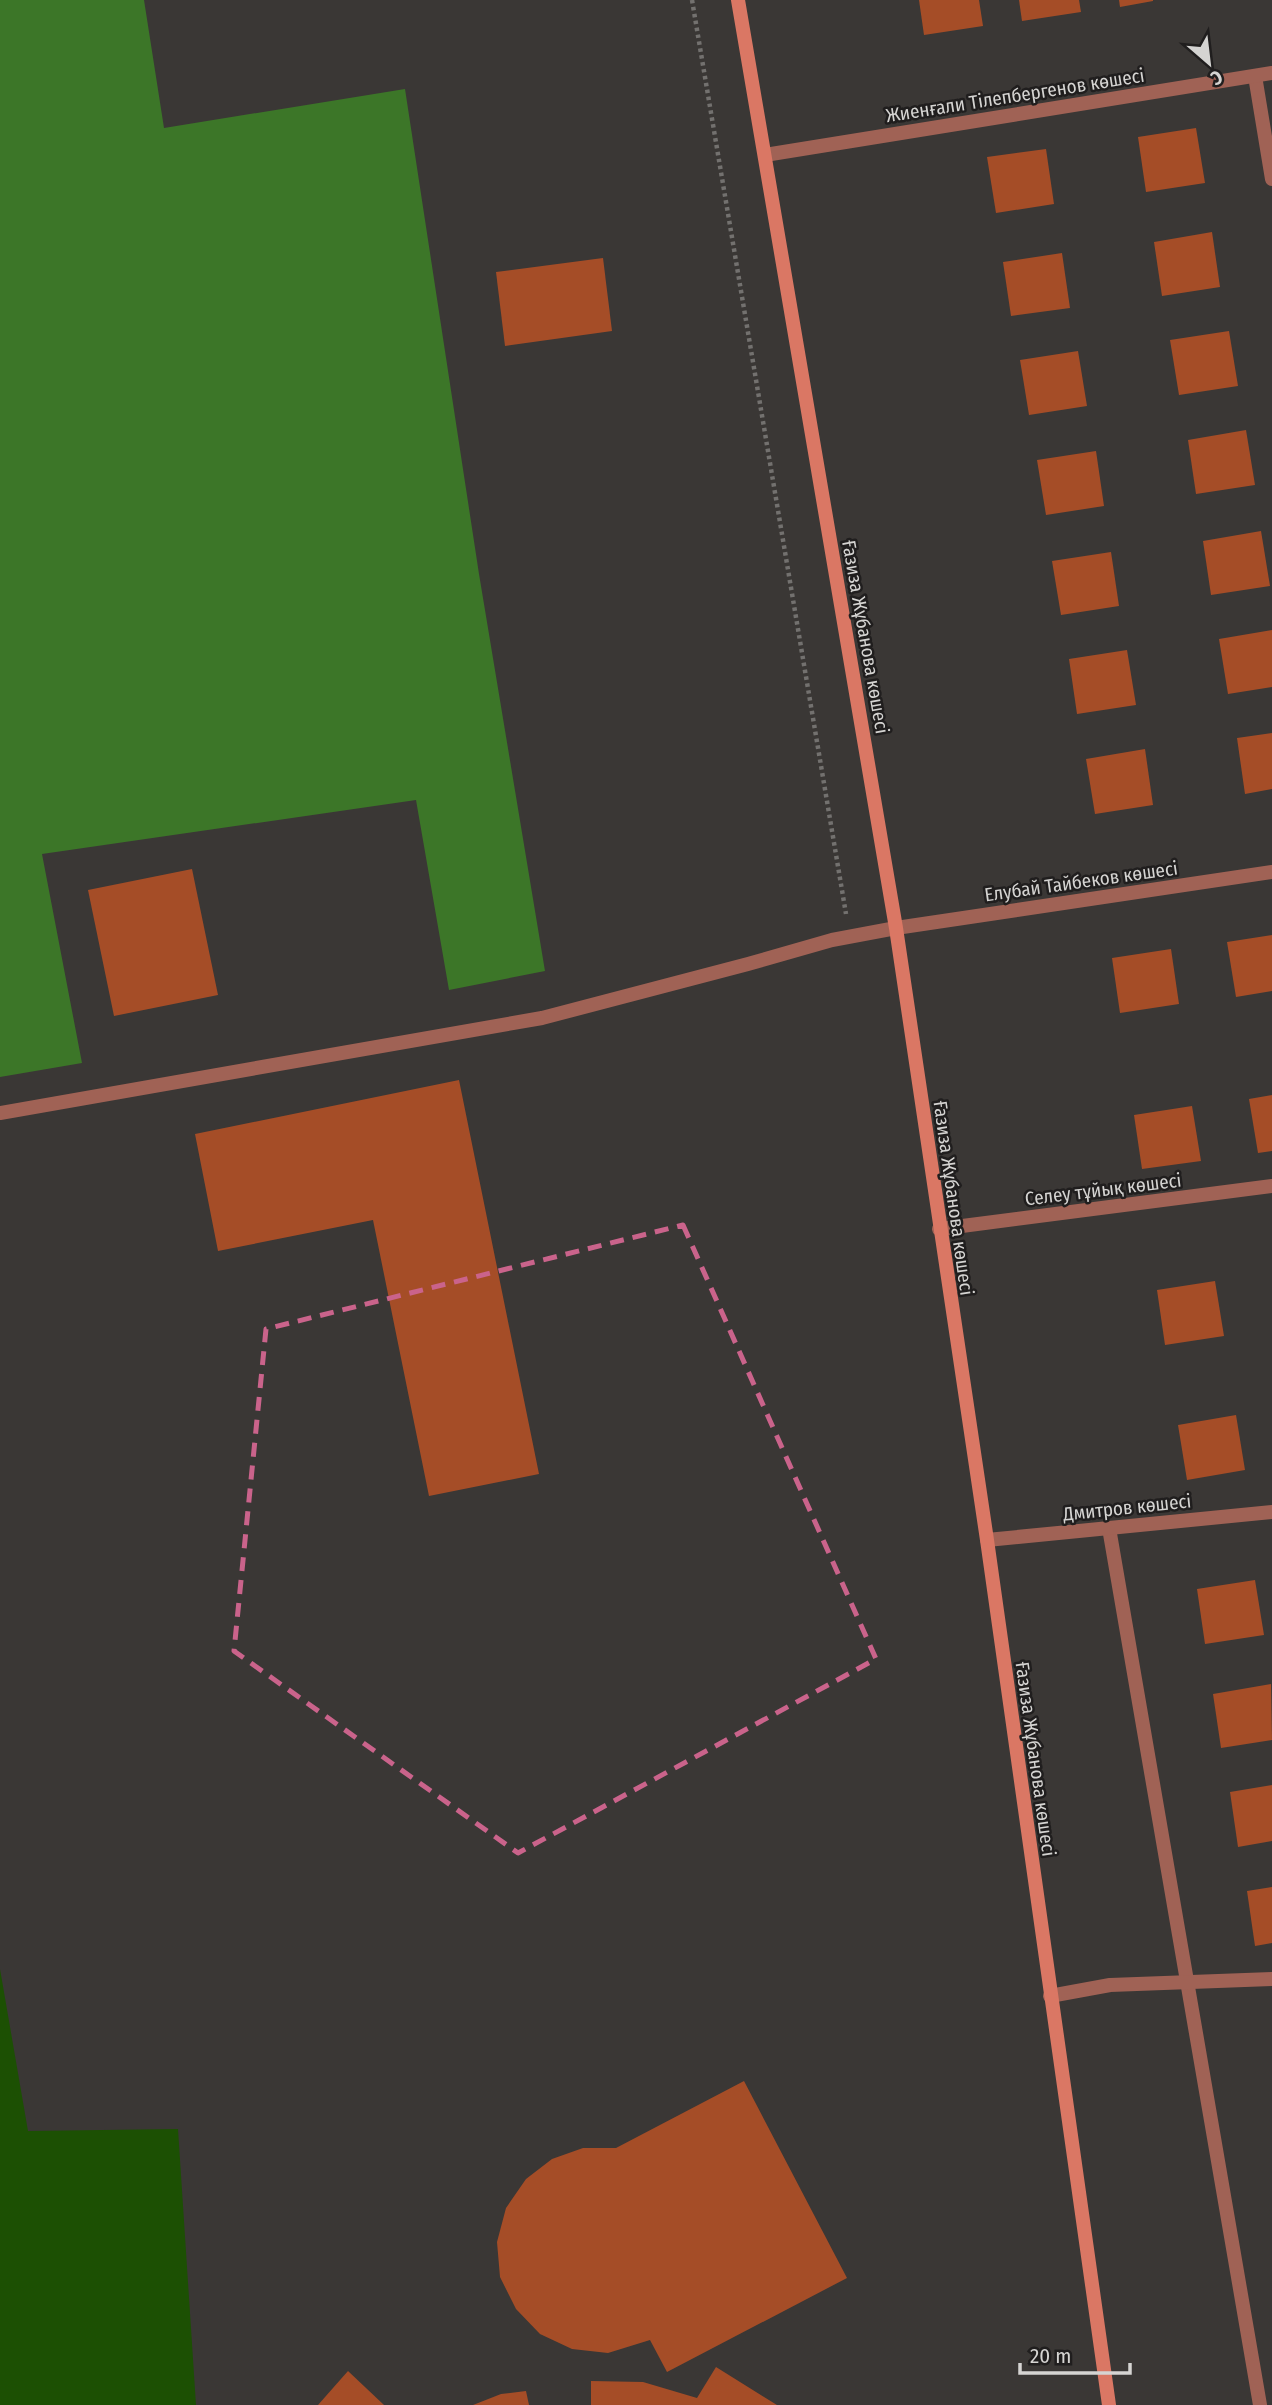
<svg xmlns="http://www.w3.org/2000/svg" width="1272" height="2405" font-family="'Fira Sans Condensed',sans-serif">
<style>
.green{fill:#1c5003}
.forest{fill:#3c7628}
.building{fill:#a54d27}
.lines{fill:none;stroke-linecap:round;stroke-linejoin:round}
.path{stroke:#73716f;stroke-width:4.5;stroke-dasharray:3.5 3.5;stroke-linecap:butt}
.service{stroke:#a06255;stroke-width:14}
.minor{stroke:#a06255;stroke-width:14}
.tertiary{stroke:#a06255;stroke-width:14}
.secondary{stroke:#da7764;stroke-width:14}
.marked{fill:none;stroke:#ca638b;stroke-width:5;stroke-dasharray:14 9;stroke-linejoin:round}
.labels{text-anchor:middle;stroke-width:5;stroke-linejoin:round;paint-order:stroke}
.street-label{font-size:19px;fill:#d5d4d2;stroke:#201e1e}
</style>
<rect width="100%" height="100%" fill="#3a3735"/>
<polygon class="green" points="0,1969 28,2131 178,2129 196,2405 0,2405"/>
<polygon class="forest" points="0,0 144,0 164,128 405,89 479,574 545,971 449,990 416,800 42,854 82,1063 0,1077"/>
<g class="building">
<polygon points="919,0 979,0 983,26 924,35"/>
<polygon points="1019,0 1079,0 1081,12 1022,21"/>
<polygon points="1119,0 1153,0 1153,1 1120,7"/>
<polygon points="1196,128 1205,183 1146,192 1138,137"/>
<polygon points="1046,149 1054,204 996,213 987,157"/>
<polygon points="1212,232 1220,287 1162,296 1154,242"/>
<polygon points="1062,253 1070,308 1011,316 1003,262"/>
<polygon points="603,258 612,331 505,346 496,272"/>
<polygon points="1229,331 1238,386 1179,395 1170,340"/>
<polygon points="1078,351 1087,406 1029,415 1020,360"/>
<polygon points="1246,430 1255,485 1196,494 1188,440"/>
<polygon points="1096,451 1104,506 1046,515 1037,460"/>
<polygon points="1261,531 1270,586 1211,595 1203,541"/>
<polygon points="1111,552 1119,606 1061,615 1052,561"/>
<polygon points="1272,630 1272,687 1228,694 1219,639"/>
<polygon points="1127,650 1136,705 1077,714 1069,659"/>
<polygon points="1272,733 1272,789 1245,794 1237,738"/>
<polygon points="1145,749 1153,805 1095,814 1086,759"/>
<polygon points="192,869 218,995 114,1016 88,890"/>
<polygon points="1272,935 1272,991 1236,997 1227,942"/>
<polygon points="1171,949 1179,1004 1120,1013 1112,958"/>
<polygon points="459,1080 539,1474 429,1496 373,1220 218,1251 195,1134"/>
<polygon points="1272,1095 1272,1151 1258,1153 1249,1099"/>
<polygon points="1192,1106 1201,1161 1142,1169 1134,1115"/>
<polygon points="1215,1281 1224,1336 1165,1345 1157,1290"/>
<polygon points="1236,1415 1245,1470 1187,1480 1178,1425"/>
<polygon points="1255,1580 1264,1635 1205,1644 1197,1589"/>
<polygon points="1271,1684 1272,1740 1221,1748 1213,1694"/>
<polygon points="1272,1785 1272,1841 1238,1847 1230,1792"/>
<polygon points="1272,1887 1272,1943 1255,1946 1247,1891"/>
<polygon points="744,2081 847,2278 667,2372 650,2340 608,2353 572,2349 540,2334 516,2309 500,2277 497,2242 506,2208 526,2179 552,2159 583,2148 616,2148"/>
<polygon points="716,2367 777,2405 591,2405 591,2381 643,2382 697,2398"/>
<polygon points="348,2371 384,2405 318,2405"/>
<polygon points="526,2391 529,2405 473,2405 501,2394"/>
</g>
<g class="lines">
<polyline class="path" points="692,0 846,914"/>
<polyline class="service" points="0,1113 542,1018 748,964 832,940 896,928"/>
<g class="minor">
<polyline points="1255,76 1272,179"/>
<polyline points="765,155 1272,73"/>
<polyline points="939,1229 1272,1186"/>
<polyline points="1109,1528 1260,2405"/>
<polyline points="987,1540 1272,1512"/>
<polyline points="1050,1996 1110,1985 1272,1979"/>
</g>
<polyline class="tertiary" points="896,928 1272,872"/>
<polyline class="secondary" points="738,0 896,928 987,1540 1109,2405"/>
</g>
<path class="marked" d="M683,1225L876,1659L518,1853L234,1651L266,1329Z"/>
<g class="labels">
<g class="street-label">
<text transform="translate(1015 95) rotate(-9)" y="7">Жиенғали Тілепбергенов көшесі</text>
<text transform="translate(866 637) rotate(80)" y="7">Ғазиза Жұбанова көшесі</text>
<text transform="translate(1081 881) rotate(-8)" y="7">Елубай Тайбеков көшесі</text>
<text transform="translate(1103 1189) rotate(-7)" y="7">Селеу тұйық көшесі</text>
<text transform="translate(954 1198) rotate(82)" y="7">Ғазиза Жұбанова көшесі</text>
<text transform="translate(1127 1507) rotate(-6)" y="7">Дмитров көшесі</text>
<text transform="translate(1036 1759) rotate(82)" y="7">Ғазиза Жұбанова көшесі</text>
</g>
</g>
<g transform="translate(1209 63) rotate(152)" stroke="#201e1e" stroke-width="5" paint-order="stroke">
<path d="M0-5L12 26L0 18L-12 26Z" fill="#d5d4d2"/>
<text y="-10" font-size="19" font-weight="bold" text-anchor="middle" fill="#d5d4d2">С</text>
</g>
<path d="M1020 2363v10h110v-10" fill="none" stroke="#d5d4d2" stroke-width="3.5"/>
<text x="1030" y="2363" font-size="21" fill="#d5d4d2" stroke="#201e1e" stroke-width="5" paint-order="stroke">20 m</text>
</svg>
